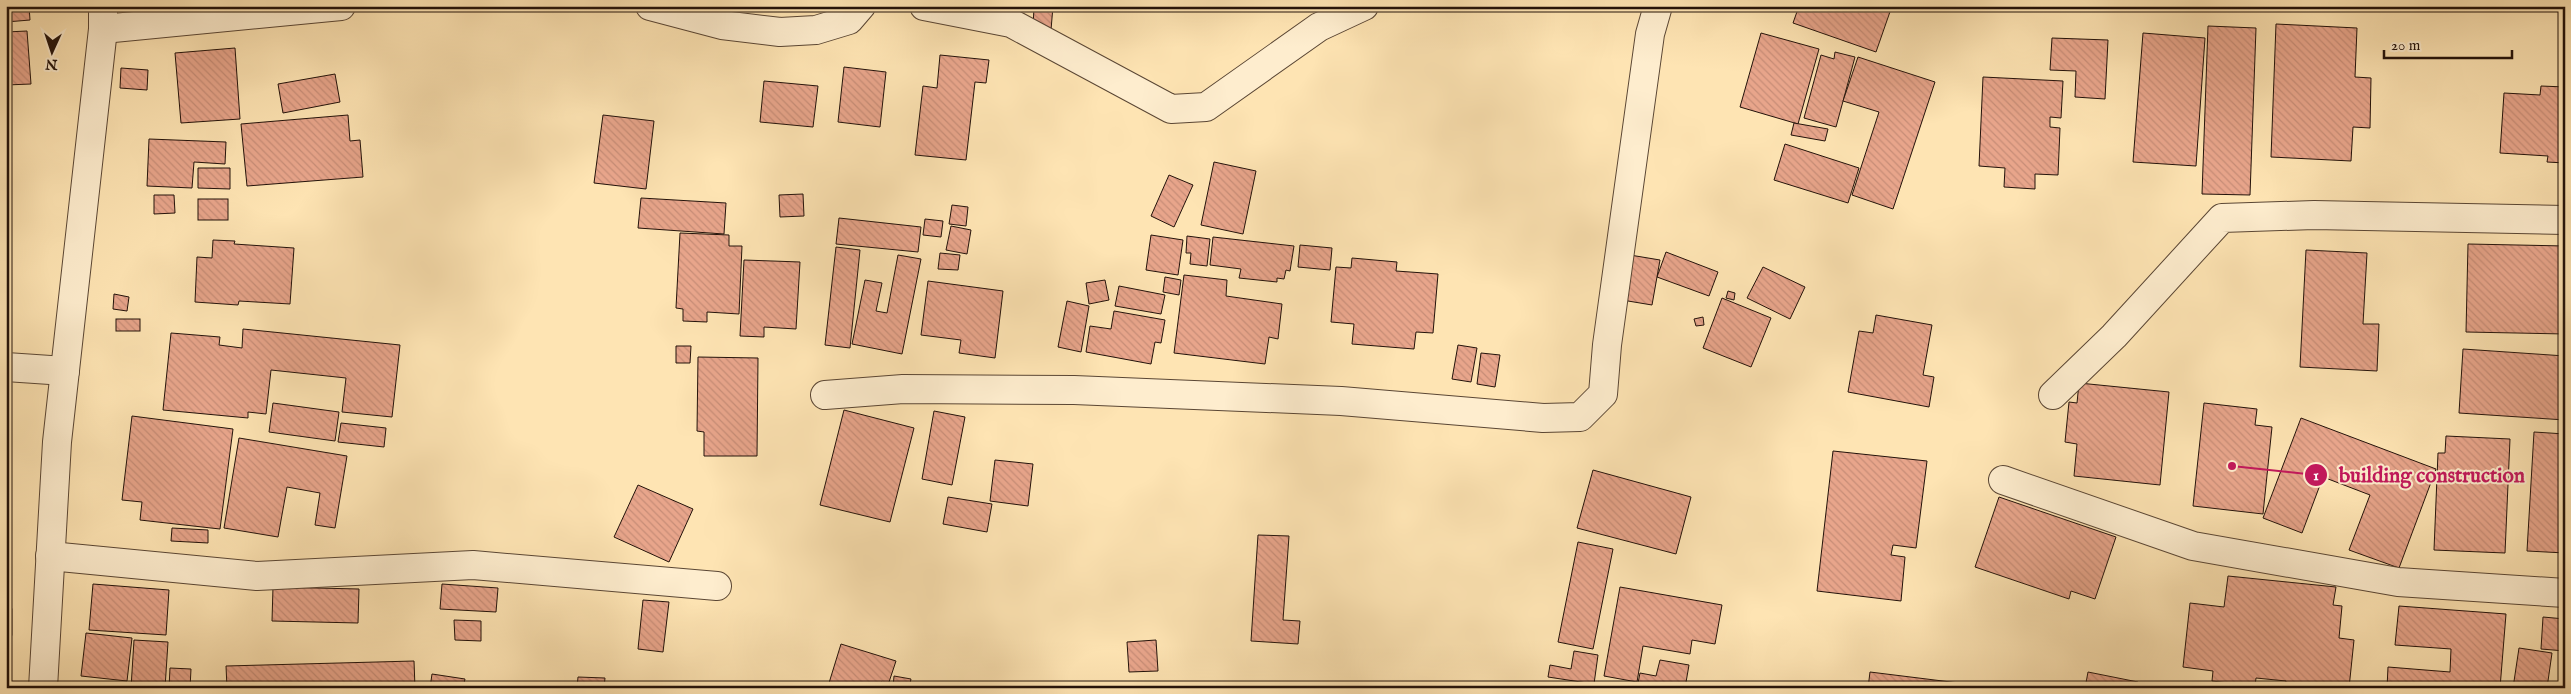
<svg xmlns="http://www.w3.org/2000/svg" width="2571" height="694" font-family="'IM FELL English',serif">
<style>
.building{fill:url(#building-back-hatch);stroke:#23120a}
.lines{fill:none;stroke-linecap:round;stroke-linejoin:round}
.minor-casing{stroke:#5a4634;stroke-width:30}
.minor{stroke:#feedce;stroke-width:28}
.leader{fill:none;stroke:#c2185b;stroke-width:2}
.callout-dot{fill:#c2185b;stroke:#feedce;stroke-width:2}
.mark-label{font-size:15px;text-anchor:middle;font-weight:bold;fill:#fff}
.callout-label{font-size:21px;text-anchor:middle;font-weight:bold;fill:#c2185b;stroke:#feedce;stroke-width:4;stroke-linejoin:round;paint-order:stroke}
</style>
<defs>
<pattern id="building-back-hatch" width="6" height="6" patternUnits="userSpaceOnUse" patternTransform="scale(1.25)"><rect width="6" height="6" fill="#e8a58b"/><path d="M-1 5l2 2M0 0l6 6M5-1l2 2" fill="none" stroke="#c78d77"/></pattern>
</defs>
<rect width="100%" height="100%" fill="#fee4b3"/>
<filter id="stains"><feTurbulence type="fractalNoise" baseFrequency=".004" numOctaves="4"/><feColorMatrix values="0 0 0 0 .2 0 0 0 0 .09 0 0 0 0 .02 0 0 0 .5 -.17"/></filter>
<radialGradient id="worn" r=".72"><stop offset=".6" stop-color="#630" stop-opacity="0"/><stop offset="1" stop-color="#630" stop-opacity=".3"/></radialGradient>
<g class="building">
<polygon points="6,6 29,6 30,20 6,22"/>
<polygon points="739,6 790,6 789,11"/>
<polygon points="1034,6 1053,6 1051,30 1033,29"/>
<polygon points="1782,6 1797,6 1796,10"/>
<polygon points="1799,6 1892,6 1876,52 1793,23"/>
<polygon points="2276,24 2357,28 2355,77 2371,78 2370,128 2353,127 2351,161 2271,157"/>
<polygon points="2208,26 2256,28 2250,195 2202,194"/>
<polygon points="27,31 31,84 6,85 6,32"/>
<polygon points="1761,33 1819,49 1798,124 1740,107"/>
<polygon points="2143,33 2205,38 2196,166 2133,162"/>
<polygon points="2052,38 2108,40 2105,99 2075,97 2076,71 2050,70"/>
<polygon points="235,48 240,119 181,123 175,53"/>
<polygon points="1835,52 1855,57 1836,127 1804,118 1821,55 1834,59"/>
<polygon points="940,55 989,60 986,83 975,82 966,160 915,155 923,86 937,88"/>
<polygon points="1858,57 1935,82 1893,209 1852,195 1879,112 1843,101"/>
<polygon points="844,67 886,72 880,127 838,122"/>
<polygon points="121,68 148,70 147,90 120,88"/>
<polygon points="335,74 340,102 283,113 278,84"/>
<polygon points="1983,77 2063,81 2061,118 2050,117 2050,127 2060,128 2058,175 2035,174 2035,189 2004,187 2005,168 1979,166"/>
<polygon points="764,81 818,86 813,127 760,122"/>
<polygon points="2541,86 2565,87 2565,163 2547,162 2548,156 2500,153 2504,93 2540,95"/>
<polygon points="348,115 350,141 360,140 363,177 247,186 241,124"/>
<polygon points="603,115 654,121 646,189 594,183"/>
<polygon points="1794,123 1828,129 1825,141 1791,135"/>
<polygon points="149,139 226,142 225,164 194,162 192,188 147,186"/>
<polygon points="1785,144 1859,168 1848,203 1774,180"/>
<polygon points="1214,162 1256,171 1243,234 1201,225"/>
<polygon points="198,168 230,168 230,189 198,188"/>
<polygon points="1169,175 1193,185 1174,227 1151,216"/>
<polygon points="803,194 804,216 780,217 779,195"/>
<polygon points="154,195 174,195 175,213 154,214"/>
<polygon points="641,198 726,203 724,234 638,228"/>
<rect x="198" y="199" width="30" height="21"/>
<polygon points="952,205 968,207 966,226 949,224"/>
<polygon points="839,218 921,227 918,252 836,244"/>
<polygon points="925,219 943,221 941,237 923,235"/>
<polygon points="951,226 971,230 967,254 946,250"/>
<polygon points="680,233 729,235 729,246 742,246 739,314 707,312 707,322 683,321 683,309 676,308"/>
<polygon points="1151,235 1183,240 1178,275 1146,270"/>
<polygon points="1187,236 1210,239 1207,266 1190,264 1191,253 1186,253"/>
<polygon points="1213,237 1294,246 1290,271 1286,270 1284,279 1277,278 1277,282 1239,278 1241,269 1210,265"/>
<polygon points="213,240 235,241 234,244 294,248 290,304 239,301 238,305 195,302 197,257 212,258"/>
<polygon points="2468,244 2565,246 2565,334 2466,332"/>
<polygon points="1300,245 1332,248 1330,270 1298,267"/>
<polygon points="836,247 860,250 850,348 825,345"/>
<polygon points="2306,250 2367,253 2363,324 2379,324 2377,371 2300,367"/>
<polygon points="1666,252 1718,272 1709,296 1657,277"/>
<polygon points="940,253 960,255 958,270 938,269"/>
<polygon points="898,255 921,259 902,354 852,344 865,280 882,283 876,311 887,313"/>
<polygon points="1630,255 1660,260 1652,305 1622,300"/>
<polygon points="1352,258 1397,262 1396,271 1438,274 1433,333 1416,332 1414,349 1352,344 1354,324 1331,322 1336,267 1351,268"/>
<polygon points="744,260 800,262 796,329 764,327 764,337 740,336"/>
<polygon points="1763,267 1805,287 1790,319 1747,298"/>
<polygon points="1184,275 1227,280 1226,296 1282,304 1278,339 1269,337 1265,364 1174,353"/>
<polygon points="1165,277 1181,280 1179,295 1163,292"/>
<polygon points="1105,280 1109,300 1089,304 1086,283"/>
<polygon points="928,281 1003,291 995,358 959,353 961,340 921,335"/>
<polygon points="1119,286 1165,295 1161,314 1115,306"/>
<polygon points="1728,291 1735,293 1734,300 1726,298"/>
<polygon points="114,294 129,297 127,311 113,309"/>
<polygon points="1722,298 1771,318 1751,367 1703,348"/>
<polygon points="1067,301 1089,306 1081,352 1058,347"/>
<polygon points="1114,311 1165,320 1161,343 1155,342 1151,364 1086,352 1090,326 1111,329"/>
<polygon points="1876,315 1932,325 1923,375 1934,377 1929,407 1848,392 1859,331 1873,333"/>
<polygon points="1703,317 1704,325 1696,326 1694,319"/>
<rect x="116" y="319" width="24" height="12"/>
<polygon points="243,329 400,345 392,417 342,412 346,378 271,370 266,414 248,412 248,418 163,410 171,333 220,337 219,345 242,348"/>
<polygon points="1458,345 1477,348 1471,382 1452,379"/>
<polygon points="676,346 691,346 690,363 676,363"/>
<polygon points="2463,349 2565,356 2565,420 2459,413"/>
<polygon points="1481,353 1500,355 1495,387 1477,384"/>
<polygon points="698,357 758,358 757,456 704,456 704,432 697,431"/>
<polygon points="2079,383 2169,392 2160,485 2074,476 2077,444 2065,442 2069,402 2077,403"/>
<polygon points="273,403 339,412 335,441 269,432"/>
<polygon points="2204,403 2257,409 2255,425 2272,427 2263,514 2193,506"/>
<polygon points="844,410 914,428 890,522 820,505"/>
<polygon points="934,411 965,417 952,485 922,479"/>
<polygon points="132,416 233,429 220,529 140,520 142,502 122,500"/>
<polygon points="2301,418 2436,469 2399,568 2349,550 2370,495 2323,477 2302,533 2263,518"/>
<polygon points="341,423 386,428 384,447 338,442"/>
<polygon points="2534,432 2565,434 2565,553 2527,551"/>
<polygon points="2446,436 2510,439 2505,553 2434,550 2438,453 2445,453"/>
<polygon points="239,438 347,456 335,528 315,525 320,493 287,487 278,537 224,528"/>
<polygon points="1833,451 1927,461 1916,548 1893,545 1891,555 1905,557 1901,601 1817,591"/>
<polygon points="995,460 1033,464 1028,506 990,501"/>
<polygon points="1593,470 1691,497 1676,554 1577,528"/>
<polygon points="638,485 693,509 669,562 614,537"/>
<polygon points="948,497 992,504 987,532 943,524"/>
<polygon points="1999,497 2116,537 2095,599 2071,591 2069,599 1975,567"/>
<polygon points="172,528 208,530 208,543 171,541"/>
<polygon points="1258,535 1289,536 1283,620 1300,621 1298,644 1251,641"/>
<polygon points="1578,542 1613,549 1593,649 1558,642"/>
<polygon points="6,576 7,576 8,604 6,604"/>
<polygon points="2228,576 2336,587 2333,605 2342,606 2339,638 2354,640 2349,688 2285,688 2286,681 2256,678 2255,686 2212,681 2213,671 2183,667 2190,603 2224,607"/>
<polygon points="93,584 169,590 166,635 89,630"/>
<polygon points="442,584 498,588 496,612 440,609"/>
<polygon points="273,587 359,589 358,623 272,621"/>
<polygon points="1620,587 1722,605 1715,644 1692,640 1690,654 1643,646 1637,682 1604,676"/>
<polygon points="643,600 669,602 663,652 638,649"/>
<polygon points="2399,606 2506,614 2500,688 2387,688 2388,667 2450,672 2451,649 2395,645"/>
<rect x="6" y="609" width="6" height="26"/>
<polygon points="2543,617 2565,619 2565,651 2541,649"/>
<polygon points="454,620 481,621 481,641 455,640"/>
<polygon points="86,633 132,638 127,681 81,676"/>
<polygon points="134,640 168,642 165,688 131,688"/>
<polygon points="1156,640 1158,671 1129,672 1127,642"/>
<polygon points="841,644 896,661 888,685 881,682 879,688 844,688 829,683"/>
<polygon points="2519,648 2552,653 2547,688 2513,688"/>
<polygon points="1574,651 1598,655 1594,684 1548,677 1550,665 1571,669"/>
<polygon points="1660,660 1689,665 1685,688 1637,688 1640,673 1656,676"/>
<polygon points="414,661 415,688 227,688 226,666"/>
<polygon points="170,668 191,669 190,688 169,688"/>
<polygon points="1870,672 1975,685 1974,688 1868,688"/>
<polygon points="2088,672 2138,682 2136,688 2085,688"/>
<polygon points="432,674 465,679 463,688 430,688"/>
<polygon points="894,676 911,679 909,688 893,688"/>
<polygon points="578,677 605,678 604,688 577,688"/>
</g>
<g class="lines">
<defs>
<g id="minor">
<polyline points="650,6 722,25 780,32 816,30 849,20 861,6"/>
<polyline points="924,6 1011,23 1171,109 1206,107 1319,27 1364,6"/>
<polyline points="103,29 341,6"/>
<polyline points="6,367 65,371"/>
<polyline points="825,395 903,389 1074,390 1341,401 1543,418 1580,417 1603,394 1607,345 1650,34 1658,6"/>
<polyline points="2053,395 2114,336 2222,218 2314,215 2565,220"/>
<polyline points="2003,480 2193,546 2398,582 2565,593"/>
<polyline points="50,556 257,576 473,565 717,586"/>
<polyline points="43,688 57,442 103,29 103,6"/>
</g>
</defs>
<use href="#minor" class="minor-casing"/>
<use href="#minor" class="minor"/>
</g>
<path class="leader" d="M2232 466L2316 475"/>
<g class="callout-dot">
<circle cx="2232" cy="466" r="5"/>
<circle cx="2316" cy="475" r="12"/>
</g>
<g class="mark-label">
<text x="2316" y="480">1</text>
</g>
<g class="callout-label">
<text x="2432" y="482">building construction</text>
</g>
<rect width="2571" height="694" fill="none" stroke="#fee4b3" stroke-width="25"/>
<rect x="8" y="8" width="2556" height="679" fill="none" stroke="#23120a" stroke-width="2.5"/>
<rect x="12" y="12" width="2546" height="669" fill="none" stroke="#23120a"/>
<g transform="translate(52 52) rotate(183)" stroke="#feedce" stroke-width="4" paint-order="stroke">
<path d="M0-4L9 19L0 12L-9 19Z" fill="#23120a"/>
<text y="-8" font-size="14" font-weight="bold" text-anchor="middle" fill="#23120a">N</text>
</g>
<path d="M2384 50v8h128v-8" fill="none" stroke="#23120a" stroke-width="2.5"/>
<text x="2391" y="50" font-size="15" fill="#23120a" stroke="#feedce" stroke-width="4" paint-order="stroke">20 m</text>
<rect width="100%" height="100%" filter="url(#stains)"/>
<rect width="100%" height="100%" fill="url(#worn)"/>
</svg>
